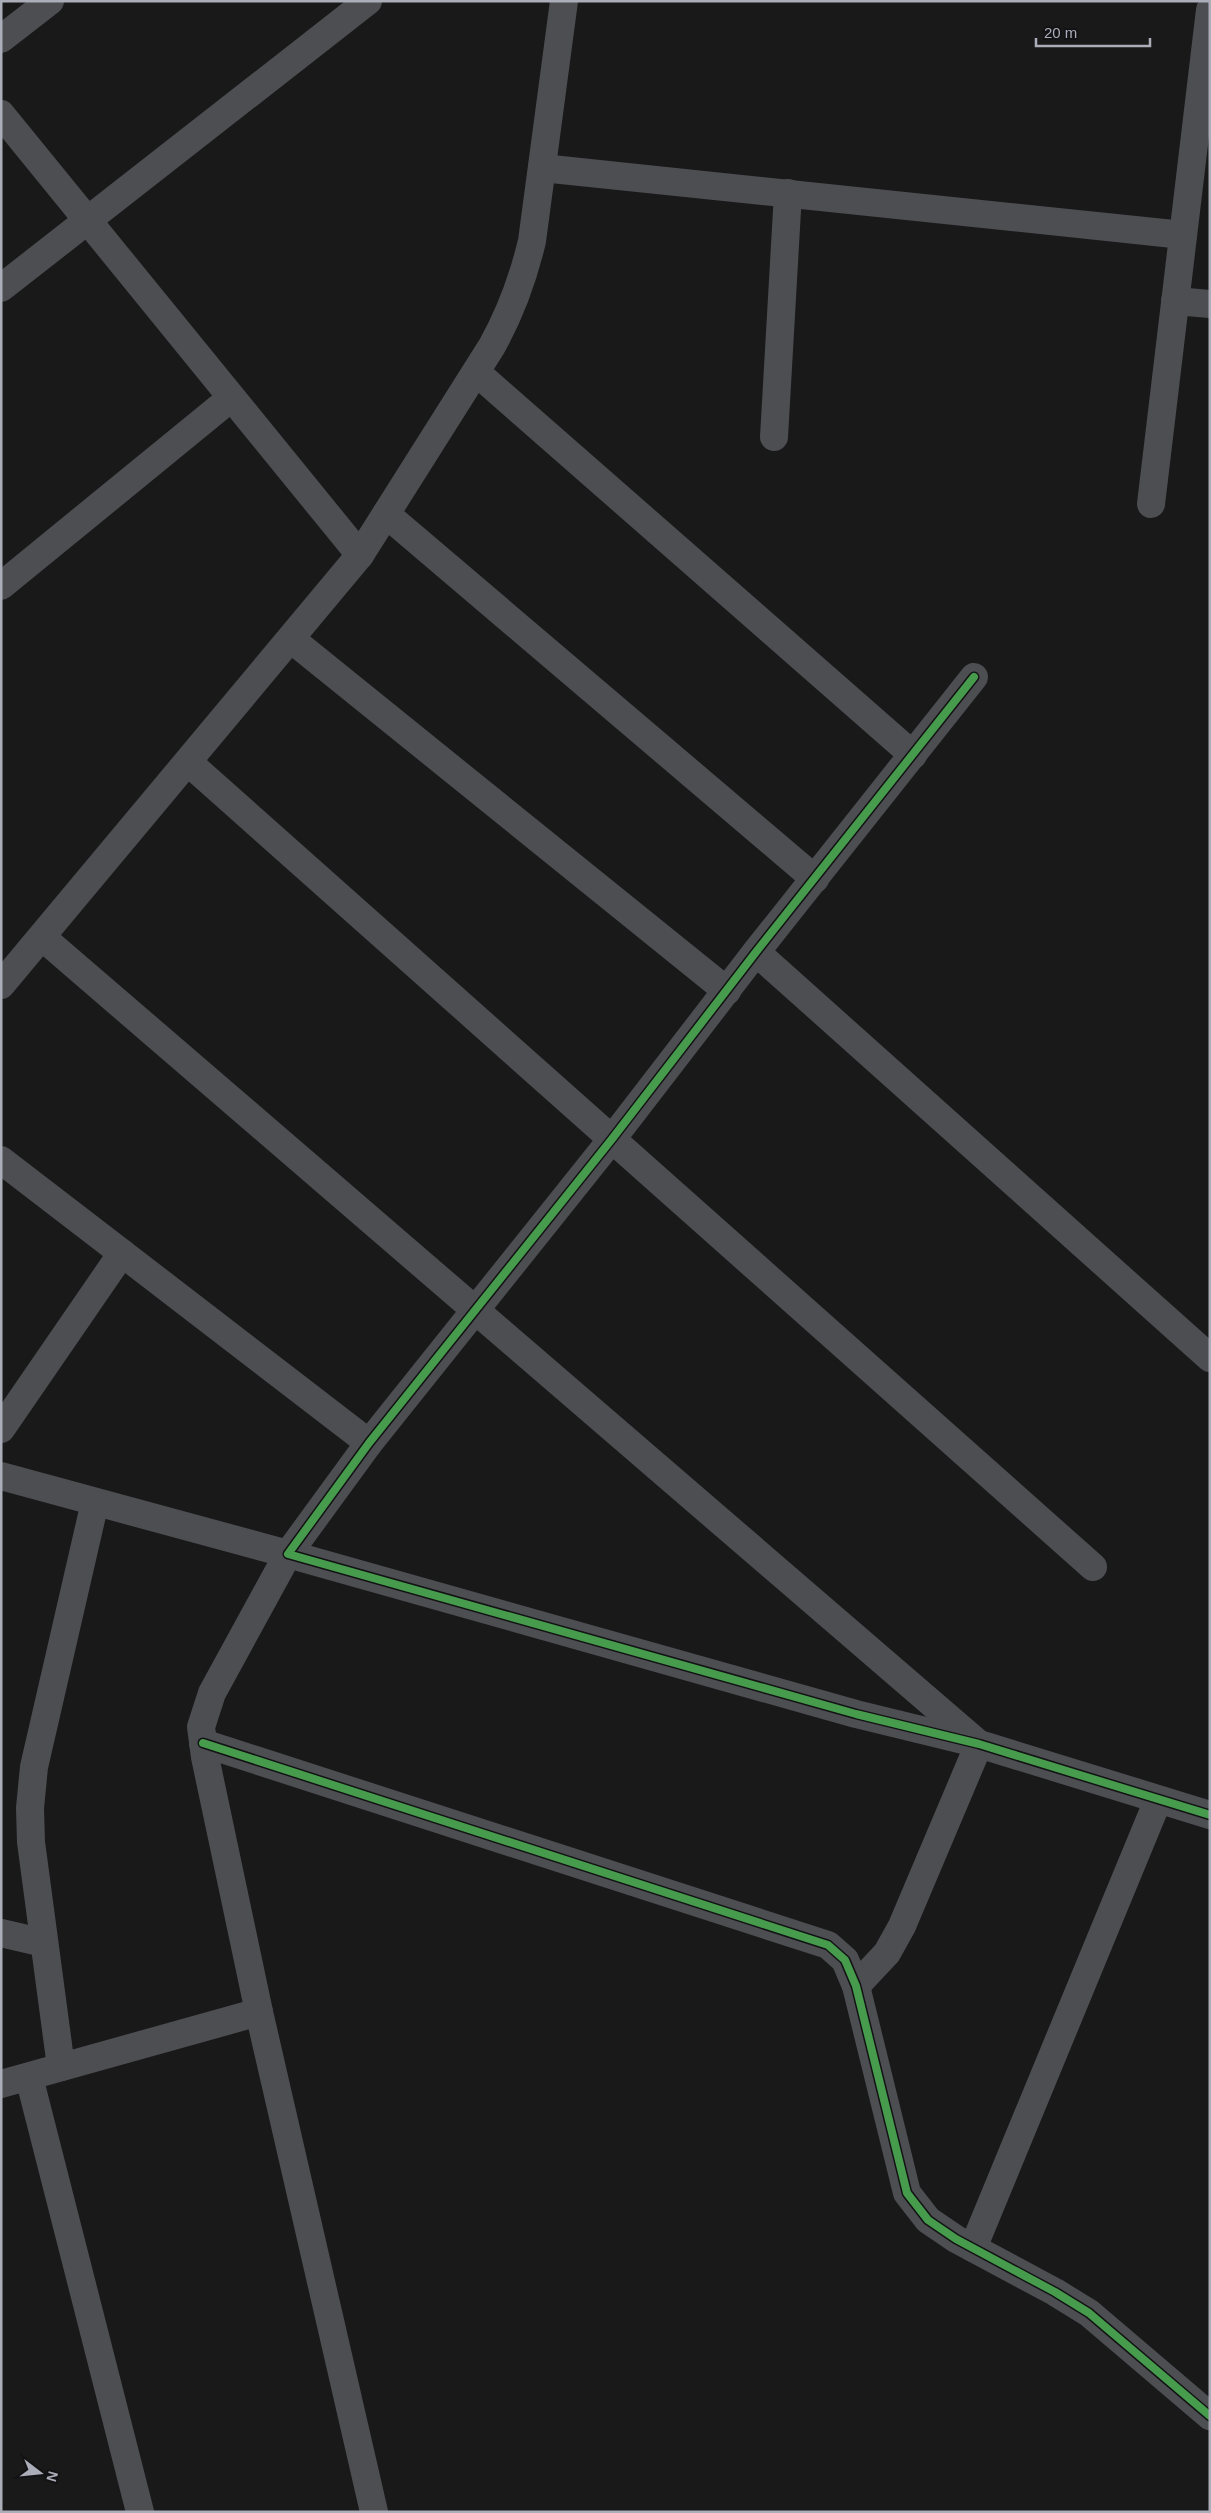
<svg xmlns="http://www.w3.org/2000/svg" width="1211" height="2513" font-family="Helvetica,sans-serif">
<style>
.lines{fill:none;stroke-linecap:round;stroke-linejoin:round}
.minor{stroke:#4d4e52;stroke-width:28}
.cycleway-casing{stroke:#131315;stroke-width:11}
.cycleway{stroke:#469c4c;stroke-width:8}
</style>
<rect width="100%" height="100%" fill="#191919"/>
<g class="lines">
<g class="minor">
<polyline points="1,39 50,1"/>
<polyline points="1,114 360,555 1,985"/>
<polyline points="542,168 1183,235"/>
<polyline points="1,288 368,1"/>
<polyline points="1175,301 1210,304"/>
<polyline points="476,372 913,755"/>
<polyline points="774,437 788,193"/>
<polyline points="1151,504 1210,10"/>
<polyline points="386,514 815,879"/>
<path d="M360,555L492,346C511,312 523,279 532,241L564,1"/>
<polyline points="1,586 231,398"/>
<polyline points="291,639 727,991"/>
<polyline points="974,677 756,952 612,1139 369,1443 288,1554 856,1714 979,1744 1210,1815"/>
<polyline points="188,762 1093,1567"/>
<polyline points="42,937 979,1744 902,1926 887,1953 856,1986"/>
<polyline points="756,952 1210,1358"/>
<polyline points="1,1160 369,1443"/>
<polyline points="1,1429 122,1253"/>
<polyline points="1,1476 288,1554 212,1693 201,1727 205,1757 259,2012 374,2512"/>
<polyline points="203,1743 828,1945 845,1960 856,1986 907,2193 928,2220 956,2239 1055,2292 1089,2313 1210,2416"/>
<polyline points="1,1933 44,1943"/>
<polyline points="61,2067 31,1842 30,1808 34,1767 95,1502"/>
<polyline points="29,2077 140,2512"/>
<polyline points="1,2084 259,2012"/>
<polyline points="973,2248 1158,1800"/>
</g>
<defs>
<g id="cycleway">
<polyline points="974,677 756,952 612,1139 369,1443 288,1554 856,1714 979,1744 1210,1815"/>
<polyline points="203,1743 828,1945 845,1960 856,1986 907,2193 928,2220 956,2239 1055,2292 1089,2313 1210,2416"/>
</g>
</defs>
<use href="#cycleway" class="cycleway-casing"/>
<use href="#cycleway" class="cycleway"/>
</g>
<rect width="1211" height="2513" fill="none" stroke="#abaeb9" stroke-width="5"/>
<g transform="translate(40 2473) rotate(106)" stroke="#131315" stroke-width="4" paint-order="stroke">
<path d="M0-4L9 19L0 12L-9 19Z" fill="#abaeb9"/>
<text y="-8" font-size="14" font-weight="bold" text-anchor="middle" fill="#abaeb9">N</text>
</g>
<path d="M1036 38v8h114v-8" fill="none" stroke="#abaeb9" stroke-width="2.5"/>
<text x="1044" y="38" font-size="15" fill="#abaeb9" stroke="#131315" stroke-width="4" paint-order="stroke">20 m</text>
</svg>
